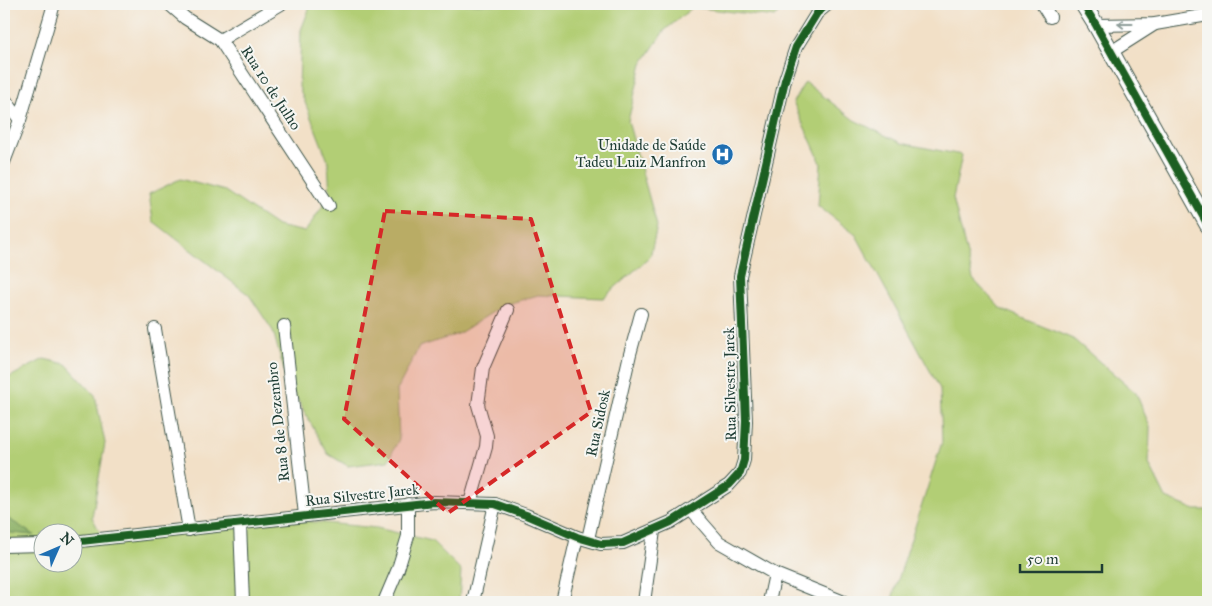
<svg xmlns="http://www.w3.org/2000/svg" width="1212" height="606" font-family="'IM FELL Great Primer',serif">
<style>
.green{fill:#b2ce74;stroke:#688654;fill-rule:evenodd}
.forest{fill:#8db166;stroke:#56774d}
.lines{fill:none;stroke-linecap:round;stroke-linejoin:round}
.minor-casing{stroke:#3f554a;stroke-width:14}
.major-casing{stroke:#3f554a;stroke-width:18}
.minor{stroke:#fff;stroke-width:12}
.major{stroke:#fff;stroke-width:16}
.cycleway-casing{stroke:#f6f6f2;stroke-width:11}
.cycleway{stroke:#1b5e20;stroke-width:8}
.oneway{stroke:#8f9e9a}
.marked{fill:#d62828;fill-opacity:0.2;stroke:#d62828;stroke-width:4;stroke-dasharray:10 6;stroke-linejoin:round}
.labels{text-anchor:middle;stroke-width:4;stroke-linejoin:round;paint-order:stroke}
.street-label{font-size:15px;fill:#1f3d34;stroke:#f6f6f2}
.poi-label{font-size:15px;fill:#1f3d34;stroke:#f6f6f2;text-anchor:end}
</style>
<rect width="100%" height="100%" fill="#f6f6f2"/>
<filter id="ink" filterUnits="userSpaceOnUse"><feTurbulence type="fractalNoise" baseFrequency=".02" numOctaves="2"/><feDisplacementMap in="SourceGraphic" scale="10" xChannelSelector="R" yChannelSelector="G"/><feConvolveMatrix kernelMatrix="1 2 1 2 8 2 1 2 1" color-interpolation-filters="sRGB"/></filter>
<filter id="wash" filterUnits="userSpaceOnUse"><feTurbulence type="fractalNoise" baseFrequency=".0096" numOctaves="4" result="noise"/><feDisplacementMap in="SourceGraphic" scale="20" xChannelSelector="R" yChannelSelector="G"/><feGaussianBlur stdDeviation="1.12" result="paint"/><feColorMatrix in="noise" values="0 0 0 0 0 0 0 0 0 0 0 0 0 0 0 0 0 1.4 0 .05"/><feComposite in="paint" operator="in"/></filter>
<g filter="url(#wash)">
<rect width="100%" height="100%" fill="#f2e0c7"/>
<g class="green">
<polygon points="311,4 786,4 775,17 693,7 664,31 642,64 628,121 657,226 650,257 603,298 538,295 504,305 458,334 419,347 397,390 399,439 388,461 348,466 328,454 287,381 273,331 249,295 153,221 149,194 180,179 225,191 277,226 305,232 330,195 328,161 299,87 301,30"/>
<polygon points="805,82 854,120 901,143 962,155 953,198 973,279 1001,309 1073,339 1136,393 1150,427 1149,464 1166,498 1195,510 1208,510 1208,602 891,602 942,442 940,389 856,235 818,206 821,163 793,102"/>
<path d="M44,359L66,364L95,395L105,443L92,517L102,536L294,520L377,528L432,541L461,570L459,602H4V532L33,535L4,516V380ZM42,534H72V564H42Z"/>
</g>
<polygon class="forest" points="4,516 34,535 4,532"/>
</g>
<g filter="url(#ink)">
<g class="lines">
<defs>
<g id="minor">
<polyline points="169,4 185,18 220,40 329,206"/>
<polyline points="1042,4 1050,17"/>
<polyline points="1096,25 1155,24 1208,15"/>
<polyline points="220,40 281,4"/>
<polyline points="1111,52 1155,24"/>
<polyline points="4,98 20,120"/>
<polyline points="4,162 20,120 54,4"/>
<polyline points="284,326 305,515"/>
<polyline points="155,329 189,530"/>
<polyline points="470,503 486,447 487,436 478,405 483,368 508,310"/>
<polyline points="691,510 719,542 775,574 844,602"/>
<polyline points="240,524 243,602"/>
<polyline points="588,539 630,354 641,314"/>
<polyline points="72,542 434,502 495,504 526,515 577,537 601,544 623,543 671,522 729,485 740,473 744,460 746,421 740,276 785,80 796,47 817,13 828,4"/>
<polyline points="4,546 42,545"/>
<polyline points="384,602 398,569 408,536 408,504"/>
<polyline points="473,602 495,504"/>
<polyline points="562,602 577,537"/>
<polyline points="644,602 654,531"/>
<polyline points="769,602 775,574"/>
</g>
<polyline id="major" points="1083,4 1096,25 1208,225"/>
</defs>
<use href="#minor" class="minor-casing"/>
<use href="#major" class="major-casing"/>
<use href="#minor" class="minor"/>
<use href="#major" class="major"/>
<defs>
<g id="cycleway">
<polyline points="1083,4 1096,25 1208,225"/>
<polyline points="72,542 434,502 495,504 526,515 577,537 601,544 623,543 671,522 729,485 740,473 744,460 746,421 740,276 785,80 796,47 817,13 828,4"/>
</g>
</defs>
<use href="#cycleway" class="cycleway-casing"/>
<use href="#cycleway" class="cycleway"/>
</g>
<defs><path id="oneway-shaft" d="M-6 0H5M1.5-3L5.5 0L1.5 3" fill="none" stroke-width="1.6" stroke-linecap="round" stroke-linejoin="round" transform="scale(1.25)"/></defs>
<use class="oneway" href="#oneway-shaft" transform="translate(1125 24) rotate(180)"/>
</g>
<path class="marked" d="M385,211L531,219L591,412L448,513L344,419Z"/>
<defs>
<symbol id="hospital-disc" viewBox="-11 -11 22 22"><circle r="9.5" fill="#1f6fb2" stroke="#f6f6f2"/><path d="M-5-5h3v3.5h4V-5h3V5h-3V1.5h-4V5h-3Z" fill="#fff"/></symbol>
</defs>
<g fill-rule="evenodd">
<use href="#hospital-disc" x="710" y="142" width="25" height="25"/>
</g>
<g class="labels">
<g class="street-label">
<text transform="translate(271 88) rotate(57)" y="5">Rua 10 de Julho</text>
<text transform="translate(730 384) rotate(-91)" y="5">Rua Silvestre Jarek</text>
<text transform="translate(278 422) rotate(-96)" y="5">Rua 8 de Dezembro</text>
<text transform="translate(598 423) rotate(-78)" y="5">Rua Sidosk</text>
<text transform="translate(362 495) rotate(-6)" y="5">Rua Silvestre Jarek</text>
</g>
<g class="poi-label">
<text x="706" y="150">Unidade de Saúde<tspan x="706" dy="17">Tadeu Luiz Manfron</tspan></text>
</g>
</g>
<rect width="1212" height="606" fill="none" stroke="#f6f6f2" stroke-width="20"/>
<g transform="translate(58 548) rotate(45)"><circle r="24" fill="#f6f6f2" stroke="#a0aca6"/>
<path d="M0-4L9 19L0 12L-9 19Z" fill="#1f6fb2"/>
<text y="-8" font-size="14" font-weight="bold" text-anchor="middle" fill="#1f3d34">N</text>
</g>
<path d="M1020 564v8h82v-8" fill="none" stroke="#1f3d34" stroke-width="2.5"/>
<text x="1027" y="564" font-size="15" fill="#1f3d34" stroke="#f6f6f2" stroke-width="4" paint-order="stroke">50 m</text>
</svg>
